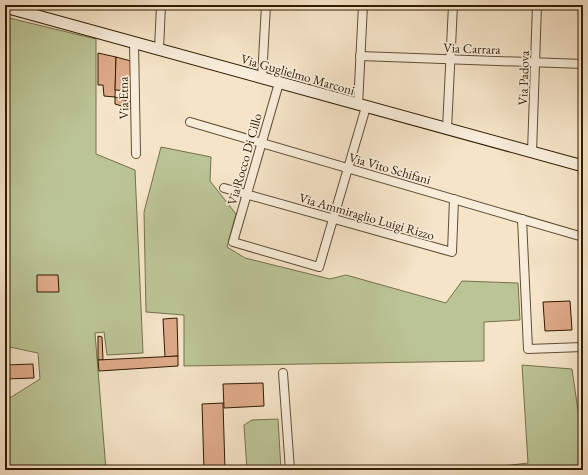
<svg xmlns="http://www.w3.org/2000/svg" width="588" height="475" font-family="'EB Garamond',serif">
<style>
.green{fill:#bbc496;stroke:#76704b}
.building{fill:#deaa89;stroke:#301b00}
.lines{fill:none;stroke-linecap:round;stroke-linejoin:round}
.street-casing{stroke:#614d32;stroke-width:10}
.secondary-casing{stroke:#301b00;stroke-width:13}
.street{stroke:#f8eddb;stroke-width:8}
.secondary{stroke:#f8eddb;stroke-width:11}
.labels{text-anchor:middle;stroke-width:3.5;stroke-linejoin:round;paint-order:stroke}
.street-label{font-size:13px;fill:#301b00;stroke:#f8eddb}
</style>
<rect width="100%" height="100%" fill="#f5e4c8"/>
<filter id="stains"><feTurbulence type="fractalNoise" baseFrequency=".005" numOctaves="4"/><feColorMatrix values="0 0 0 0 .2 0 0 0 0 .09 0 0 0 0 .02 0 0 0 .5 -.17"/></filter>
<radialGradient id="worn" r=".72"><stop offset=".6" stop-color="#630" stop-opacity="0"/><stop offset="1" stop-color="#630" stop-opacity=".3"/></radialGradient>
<g class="green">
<polygon points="5,17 96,39 96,154 135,170 143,353 107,355 104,332 95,333 106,470 5,470 5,401 40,379 38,353 5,346"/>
<polygon points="161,147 211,157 210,181 236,214 227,247 245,258 330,279 346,275 446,303 462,281 518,283 520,320 484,322 484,361 184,366 184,315 146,312 144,212"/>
<polygon points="522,365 572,369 583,445 583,470 469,470 528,463"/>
<polygon points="278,419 281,470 247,470 244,425 252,420"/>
</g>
<g class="building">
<polygon points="98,53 116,57 115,97 104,96 103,85 98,85"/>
<polygon points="116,57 131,61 131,91 115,90"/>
<polygon points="115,97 131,102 131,109 115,104"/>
<polygon points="37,275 58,275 59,292 37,292"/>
<polygon points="570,301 572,330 545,331 543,302"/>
<polygon points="177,318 178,356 165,357 163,319"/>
<polygon points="98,336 102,337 103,360 98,360"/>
<polygon points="178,356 178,366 99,371 98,360"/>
<polygon points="33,364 34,378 5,379 5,365"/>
<polygon points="263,383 264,406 224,408 223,384"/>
<polygon points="223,403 225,470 204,470 202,404"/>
</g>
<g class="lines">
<defs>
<g id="street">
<polyline points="134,42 136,154"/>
<polyline points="159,49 161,5"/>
<polyline points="360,56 583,64"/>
<polyline points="262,78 266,5"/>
<polyline points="279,83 233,242 319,267 366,107"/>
<polyline points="358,105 363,5"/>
<polyline points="190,122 583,237"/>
<polyline points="447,129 453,5"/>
<polyline points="532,152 537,5"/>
<polyline points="224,188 452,252 454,199"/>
<polyline points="522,219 528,349 583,347"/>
<polyline points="283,373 290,470"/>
</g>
<polyline id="secondary" points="5,7 583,166"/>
</defs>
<use href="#street" class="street-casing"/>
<use href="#secondary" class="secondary-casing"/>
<use href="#street" class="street"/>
<use href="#secondary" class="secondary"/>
</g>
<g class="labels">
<g class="street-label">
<text transform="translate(472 48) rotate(2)" y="5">Via Carrara</text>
<text transform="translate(298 74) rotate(16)" y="5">Via Guglielmo Marconi</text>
<text transform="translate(523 78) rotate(-88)" y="5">Via Padova</text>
<text transform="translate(123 98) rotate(-91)" y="5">Via Etna</text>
<text transform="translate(244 159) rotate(-74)" y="5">Via Rocco Di Cillo</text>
<text transform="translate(390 168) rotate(16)" y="5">Via Vito Schifani</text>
<text transform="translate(367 216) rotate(16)" y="5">Via Ammiraglio Luigi Rizzo</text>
</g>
</g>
<rect width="588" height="475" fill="none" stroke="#f5e4c8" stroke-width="20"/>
<rect x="6" y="6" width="576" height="463" fill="none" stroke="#301b00" stroke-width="2"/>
<rect x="10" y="10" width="568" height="455" fill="none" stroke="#301b00"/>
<rect width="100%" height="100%" filter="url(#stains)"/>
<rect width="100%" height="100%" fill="url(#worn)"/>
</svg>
